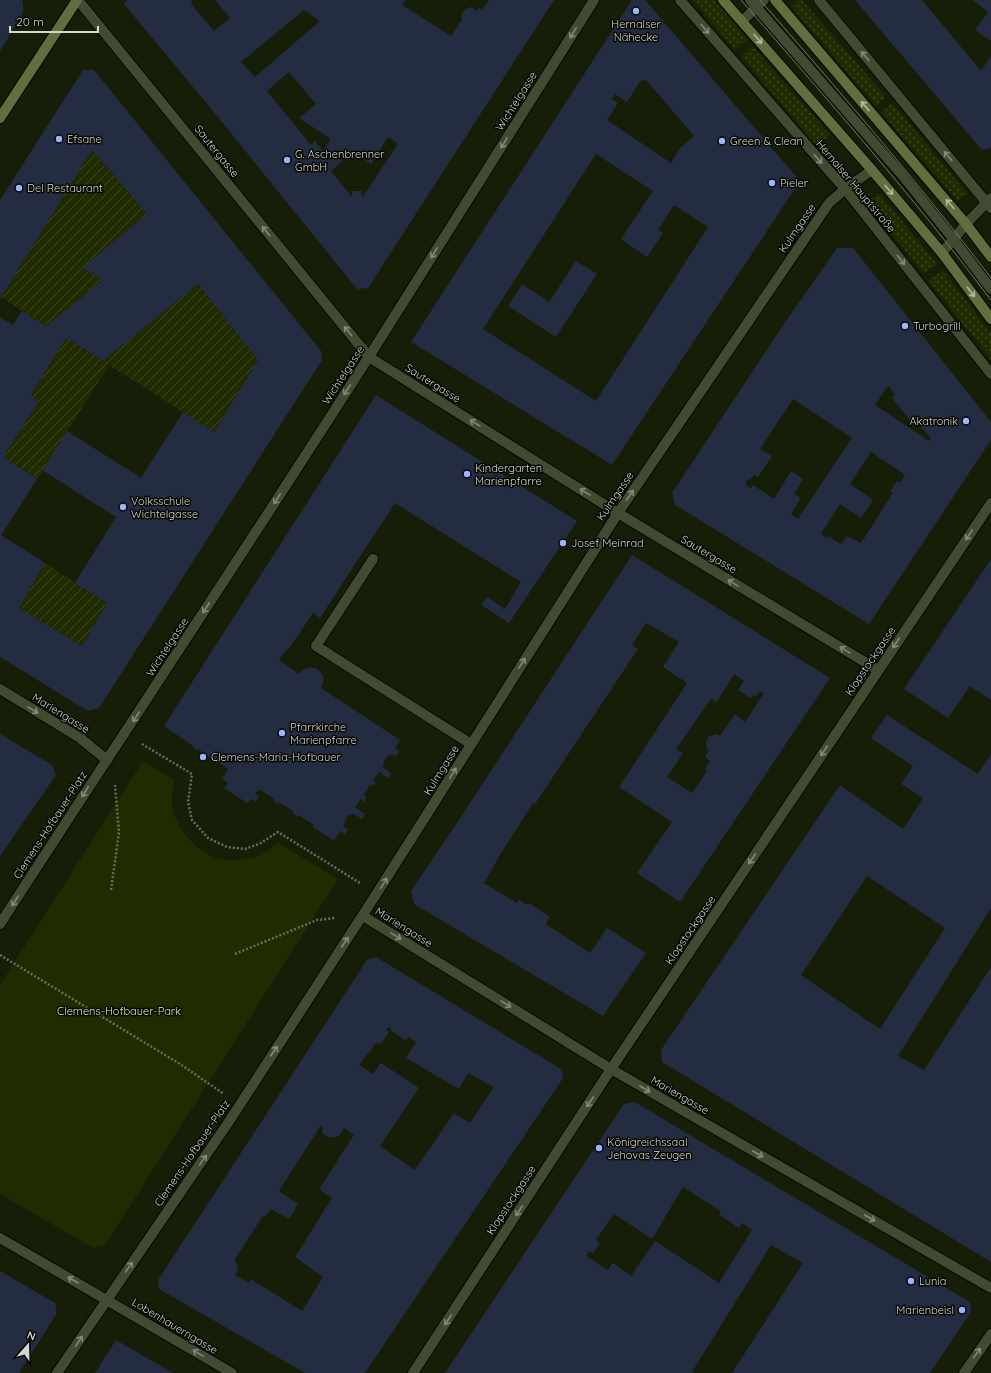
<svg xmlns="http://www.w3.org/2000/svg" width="991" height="1373" font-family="Quicksand,sans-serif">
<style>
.grass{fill:url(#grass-dots)}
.park{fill:#202b00}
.garden{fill:url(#garden-furrows)}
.building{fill:#232c41;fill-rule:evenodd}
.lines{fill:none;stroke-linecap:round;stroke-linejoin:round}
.service-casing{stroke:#040800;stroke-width:12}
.minor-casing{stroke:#040800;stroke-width:12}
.secondary-casing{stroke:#040800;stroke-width:12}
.path{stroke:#696f5c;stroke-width:2.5;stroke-dasharray:2 2;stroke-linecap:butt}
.service{stroke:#424a31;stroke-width:10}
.minor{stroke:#424a31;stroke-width:10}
.secondary{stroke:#606f3e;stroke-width:10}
.tram{stroke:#737967;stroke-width:1}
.oneway{stroke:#848a76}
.oneway2{stroke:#b1b9a1}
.poi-dot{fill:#9ab5fd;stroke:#050702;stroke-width:1.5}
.labels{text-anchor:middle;stroke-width:3;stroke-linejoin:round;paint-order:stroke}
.poi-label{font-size:11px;fill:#d4d9cb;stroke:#050702;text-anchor:start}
.street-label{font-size:11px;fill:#d4d9cb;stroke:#050702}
.park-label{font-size:11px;fill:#d5f19a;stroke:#050702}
</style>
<defs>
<pattern id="grass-dots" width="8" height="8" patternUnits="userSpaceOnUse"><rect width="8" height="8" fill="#202b00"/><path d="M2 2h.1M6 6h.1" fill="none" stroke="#404924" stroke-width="1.8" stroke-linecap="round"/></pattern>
<pattern id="garden-furrows" width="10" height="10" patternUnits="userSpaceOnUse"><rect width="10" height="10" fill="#202b00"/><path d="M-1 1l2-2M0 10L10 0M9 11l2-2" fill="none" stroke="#404924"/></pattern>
</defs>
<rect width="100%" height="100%" fill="#171e07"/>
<g class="grass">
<polygon points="693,0 714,0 748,40 735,50"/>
<polygon points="799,0 802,0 886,97 876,106 791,6"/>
<polygon points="752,46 830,135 817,146 741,56"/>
<polygon points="892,103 968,194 958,201 881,112"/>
<polygon points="879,193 937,264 924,274 867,203"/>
<polygon points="943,270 991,334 991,359 929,281"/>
</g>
<path class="park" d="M143,761L174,780C173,788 171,797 172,805C175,829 200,856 224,860C235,861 251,859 261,855C267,852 273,846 278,843L338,879L105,1245L93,1248L0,1194V985Z"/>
<g class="garden">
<polygon points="92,150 147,214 82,268 102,281 46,326 1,297"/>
<polygon points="198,284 258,360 214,432 109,365 37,479 3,457 39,401 31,395 66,338 103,361"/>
<polygon points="45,563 107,603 82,646 19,608"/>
</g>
<g class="building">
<polygon points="0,0 21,0 23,2 23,13 0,51"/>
<path d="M127,0H192L191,4L214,31L230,18L215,0H406L402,5L451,36L462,20L461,15L465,9L471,7L477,11L479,7L482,10L489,0H554L368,288L357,289L213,111L124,4ZM304,10L320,21L255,77L241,62ZM289,72L316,104L299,118L331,139L323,151L315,141L311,145L267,91ZM388,137L398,144L362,198L361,191H352V197L331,171L353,152L371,164Z"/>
<path d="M632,0H645L800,181L612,465L411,342ZM646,80L694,136L681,147L671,163L607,120L618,103L612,99L615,94L627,102L640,81ZM596,154L653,191L621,239L647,257L663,233L658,230L674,205L708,227L596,401L483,329Z"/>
<polygon points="855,0 922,0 981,71 991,56 991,148 982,150"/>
<polygon points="973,0 991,0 991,41 975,30 988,12"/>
<polygon points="83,70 94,70 321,351 322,360 99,708 88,711 0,657 0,537 1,535 45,563 19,608 82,646 107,603 75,583 116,517 42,470 67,431 141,478 183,412 214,432 258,360 198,284 103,361 66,338 31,395 39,401 3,457 37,479 0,537 0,317 13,325 22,311 46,326 102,281 82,268 147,214 92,150 0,299 0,200"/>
<path d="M837,248H853L991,422V440L869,624L675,505L672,493L784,324ZM889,386L895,395L892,398L914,425L917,423L931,438L929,441L875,405L885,390ZM793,399L852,438L798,519L791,514L801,498L794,494L803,479L791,471L774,499L753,485L751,488L746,485V481L751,479L754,475L758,477L772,456L760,449ZM871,452L905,475L900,483L897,481L890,491L893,493L861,543L847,536L841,544L828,536L827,538L821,534L840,504L861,518L873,500L850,484Z"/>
<polygon points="576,261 597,274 556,337 508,306 522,284 549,302"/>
<polygon points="376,395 577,521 509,623 481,605 487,597 505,609 521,582 395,503 320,618 313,613 288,650 287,649 279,660 299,674 302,670 310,667 318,669 323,676 323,683 321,688 400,740 395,748 399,751 397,755 396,756 391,754 389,756 388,755 383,763 385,764 382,767 391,773 388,778 379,772 373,780 376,782 374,785 370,785 364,794 366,798 364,802 361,799 355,807 365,814 362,819 352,813 351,815 349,814 344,822 345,823 343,826 348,829 345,834 340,831 334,841 313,827 314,825 299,815 298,817 293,813 294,812 279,802 278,804 273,800 274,799 259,789 255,794 259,796 256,802 252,799 251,800 250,799 247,803 224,788 227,784 227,782 222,779 228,769 218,762 217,763 198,749 197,750 193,747 193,746 164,726"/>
<path d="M632,555L830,678L680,902L637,873L672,822L619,787L687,683L663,667L679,642L646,623L632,645L638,649L535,804L533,803L500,855L484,883L517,903L519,899L525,904H531L550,917L546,924L590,953L607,928L646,953L603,1016L414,904L411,891L455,826ZM734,674L744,681L738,690L751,698L753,695L756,696L760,691L764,693L745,722L735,714L720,736L717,734L709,736L706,742L707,750L709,751L705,757L710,761L705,769L707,771L692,793L667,777L683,753L676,749L711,699L717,702Z"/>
<polygon points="991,559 991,700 970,686 948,718 904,689"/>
<path d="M887,715L978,774L991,754V908L898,1056L924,1070L991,967V1262L662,1062L661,1050L840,785L903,829L923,798L901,784L913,766L871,738ZM867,876L945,928L880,1029L801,975Z"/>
<polygon points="0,734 52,765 56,775 0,856"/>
<path d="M376,957L561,1069L563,1078L365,1373H305L159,1289L158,1280L367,960ZM391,1027L390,1030L406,1041L408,1037L416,1042L406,1058L459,1089L468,1073L494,1087L470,1123L454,1113L415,1170L380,1146L419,1088L381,1063L373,1074L359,1065L377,1042L381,1044L389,1032L386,1030L387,1028ZM321,1125L322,1126L323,1134L330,1138L339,1136L344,1128L354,1135L319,1189L332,1198L295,1257L323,1277L302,1311L251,1279L249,1283L235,1275L238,1270L235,1259L263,1216L265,1217L271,1209L289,1219L298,1204L279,1191Z"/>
<path d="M635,1102L708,1146L970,1302L971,1312L930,1373H732L803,1263L771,1245L692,1372L694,1373H445L624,1104ZM683,1187L721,1211L719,1215L739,1228L742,1223L752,1230L719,1283L655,1241L631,1276L613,1263L608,1270L586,1256L589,1251L593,1253L600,1243L596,1240L614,1214L652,1239Z"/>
<polygon points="0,1271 55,1303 57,1313 19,1373 0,1373"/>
<polygon points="116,1340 173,1373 95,1373"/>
</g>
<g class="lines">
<defs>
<g id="service">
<polyline points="680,0 845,189 991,374"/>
<polyline points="750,0 902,175 954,240 991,289"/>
<polyline points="819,0 991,208"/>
<polyline points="373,559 316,646 471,744"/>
</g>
<g id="minor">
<polyline points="78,0 369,357 618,513 878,670"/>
<polyline points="742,21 764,0"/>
<polyline points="942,253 966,224 991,198"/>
<polyline points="0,689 80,738 107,760"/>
<polyline points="363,916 611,1069 991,1288"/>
<path d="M0,924C123,734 248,546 370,355C445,237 519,118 594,0"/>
<polyline points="0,1238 232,1373"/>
<polyline points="57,1373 230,1120 377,893 618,513 829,203 845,189 872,170"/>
<polyline points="413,1373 611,1069 991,503"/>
<polyline points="964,1373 991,1334"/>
</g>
<g id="secondary">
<polyline points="723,0 872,170 942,253 991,319"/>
<polyline points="775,0 966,224 991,257"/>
<polyline points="0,118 77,0"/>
</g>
</defs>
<use href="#service" class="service-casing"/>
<use href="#minor" class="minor-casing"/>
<use href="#secondary" class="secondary-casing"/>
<g class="path">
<polyline points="142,744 192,774 188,802 192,820 208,838 227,847 245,849 259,844 278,832 360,883"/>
<polyline points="111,890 119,832 115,785"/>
<polyline points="235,954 317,920 335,918"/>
<polyline points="0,955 180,1064 224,1094"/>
</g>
<use href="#service" class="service"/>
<use href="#minor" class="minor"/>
<use href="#secondary" class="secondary"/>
<g class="tram">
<path d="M741,0C826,98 913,196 991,300"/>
<path d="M760,0C839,91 918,182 991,278"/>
</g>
</g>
<defs><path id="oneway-shaft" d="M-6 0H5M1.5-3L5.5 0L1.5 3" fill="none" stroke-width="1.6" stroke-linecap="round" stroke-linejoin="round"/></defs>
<g class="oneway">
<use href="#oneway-shaft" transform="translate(705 29) rotate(49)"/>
<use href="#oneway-shaft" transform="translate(573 33) rotate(122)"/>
<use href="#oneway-shaft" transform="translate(865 56) rotate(-130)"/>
<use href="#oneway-shaft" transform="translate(504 143) rotate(122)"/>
<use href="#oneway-shaft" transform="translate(948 156) rotate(-130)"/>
<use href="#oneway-shaft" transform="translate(818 159) rotate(49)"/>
<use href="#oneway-shaft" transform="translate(266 231) rotate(-129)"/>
<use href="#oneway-shaft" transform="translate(434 253) rotate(122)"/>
<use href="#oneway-shaft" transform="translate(901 260) rotate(52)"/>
<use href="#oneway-shaft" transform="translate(348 331) rotate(-129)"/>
<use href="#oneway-shaft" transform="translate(347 390) rotate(123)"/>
<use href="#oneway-shaft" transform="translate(475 423) rotate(-148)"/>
<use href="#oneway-shaft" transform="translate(585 492) rotate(-148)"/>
<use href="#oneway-shaft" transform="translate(630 495) rotate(-56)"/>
<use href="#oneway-shaft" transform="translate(277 499) rotate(123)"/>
<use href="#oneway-shaft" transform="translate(969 535) rotate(124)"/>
<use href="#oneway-shaft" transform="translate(733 583) rotate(-149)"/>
<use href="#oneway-shaft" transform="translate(206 608) rotate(123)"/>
<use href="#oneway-shaft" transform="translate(896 643) rotate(124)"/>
<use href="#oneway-shaft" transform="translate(845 650) rotate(-149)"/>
<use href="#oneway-shaft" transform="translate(522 663) rotate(-58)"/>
<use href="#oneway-shaft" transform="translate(33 710) rotate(31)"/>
<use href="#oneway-shaft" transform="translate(136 717) rotate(123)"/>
<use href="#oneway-shaft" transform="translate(824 751) rotate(124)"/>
<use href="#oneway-shaft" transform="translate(453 773) rotate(-58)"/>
<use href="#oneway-shaft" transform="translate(85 792) rotate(122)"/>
<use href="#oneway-shaft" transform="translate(752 859) rotate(124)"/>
<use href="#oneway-shaft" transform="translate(384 883) rotate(-58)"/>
<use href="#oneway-shaft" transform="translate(15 901) rotate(123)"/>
<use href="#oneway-shaft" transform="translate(396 936) rotate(32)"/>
<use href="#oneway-shaft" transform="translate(345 942) rotate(-57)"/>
<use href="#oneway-shaft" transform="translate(506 1004) rotate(32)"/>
<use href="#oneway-shaft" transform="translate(274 1051) rotate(-57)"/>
<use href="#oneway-shaft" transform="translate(645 1089) rotate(30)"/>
<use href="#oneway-shaft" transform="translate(590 1102) rotate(123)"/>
<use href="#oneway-shaft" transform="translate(758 1154) rotate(30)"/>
<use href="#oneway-shaft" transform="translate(203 1160) rotate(-55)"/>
<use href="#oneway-shaft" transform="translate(519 1211) rotate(123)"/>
<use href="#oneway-shaft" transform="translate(870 1218) rotate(30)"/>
<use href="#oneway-shaft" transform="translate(129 1267) rotate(-55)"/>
<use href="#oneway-shaft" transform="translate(73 1280) rotate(-150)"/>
<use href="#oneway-shaft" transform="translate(448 1320) rotate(123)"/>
<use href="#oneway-shaft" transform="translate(79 1341) rotate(-56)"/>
<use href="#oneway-shaft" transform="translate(198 1353) rotate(-149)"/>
<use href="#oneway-shaft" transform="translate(977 1353) rotate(-55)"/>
</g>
<g class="oneway2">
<use href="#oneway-shaft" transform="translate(758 39) rotate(49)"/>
<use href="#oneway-shaft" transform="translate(865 106) rotate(-131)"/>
<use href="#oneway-shaft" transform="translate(889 190) rotate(50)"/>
<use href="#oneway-shaft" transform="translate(950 204) rotate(-131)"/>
<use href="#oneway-shaft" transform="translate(971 292) rotate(53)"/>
</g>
<g class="poi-dot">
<circle cx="636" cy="11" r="4"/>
<circle cx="59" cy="139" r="4"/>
<circle cx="722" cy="141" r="4"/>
<circle cx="287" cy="160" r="4"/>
<circle cx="772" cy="183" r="4"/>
<circle cx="19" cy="188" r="4"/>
<circle cx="905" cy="326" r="4"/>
<circle cx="966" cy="421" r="4"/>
<circle cx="467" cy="474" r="4"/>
<circle cx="123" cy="507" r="4"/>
<circle cx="563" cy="543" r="4"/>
<circle cx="282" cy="733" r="4"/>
<circle cx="203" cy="757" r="4"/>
<circle cx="599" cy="1148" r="4"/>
<circle cx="911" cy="1281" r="4"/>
<circle cx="962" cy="1310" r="4"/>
</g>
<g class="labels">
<g class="poi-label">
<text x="636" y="28" text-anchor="middle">Hernalser<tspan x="636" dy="13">Nähecke</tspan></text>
<text x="67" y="143">Efsane</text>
<text x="730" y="145">Green &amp; Clean</text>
<text x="295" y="158">G. Aschenbrenner<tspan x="295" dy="13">GmbH</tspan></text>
<text x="780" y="187">Pieler</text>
<text x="27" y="192">Del Restaurant</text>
<text x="913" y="330">Turbogrill</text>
<text x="958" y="425" text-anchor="end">Akatronik</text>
<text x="475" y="472">Kindergarten<tspan x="475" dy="13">Marienpfarre</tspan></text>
<text x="131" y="505">Volksschule<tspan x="131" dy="13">Wichtelgasse</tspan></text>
<text x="571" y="547">Josef Meinrad</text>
<text x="290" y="731">Pfarrkirche<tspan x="290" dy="13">Marienpfarre</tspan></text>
<text x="211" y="761">Clemens-Maria-Hofbauer</text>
<text x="607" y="1146">Königreichssaal<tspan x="607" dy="13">Jehovas Zeugen</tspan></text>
<text x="919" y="1285">Lunia</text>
<text x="954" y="1314" text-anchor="end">Marienbeisl</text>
</g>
<g class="street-label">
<text transform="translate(516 101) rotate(-58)" y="4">Wichtelgasse</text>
<text transform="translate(217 151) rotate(51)" y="4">Sautergasse</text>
<text transform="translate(856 186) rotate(50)" y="4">Hernalser Hauptstraße</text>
<text transform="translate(797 228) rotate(-56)" y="4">Kulmgasse</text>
<text transform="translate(343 375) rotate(-57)" y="4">Wichtelgasse</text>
<text transform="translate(433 383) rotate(32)" y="4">Sautergasse</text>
<text transform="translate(615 496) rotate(-56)" y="4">Kulmgasse</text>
<text transform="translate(709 554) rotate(31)" y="4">Sautergasse</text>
<text transform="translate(167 647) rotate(-57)" y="4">Wichtelgasse</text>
<text transform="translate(870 661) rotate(-56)" y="4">Klopstockgasse</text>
<text transform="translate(61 713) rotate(32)" y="4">Mariengasse</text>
<text transform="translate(441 770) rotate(-58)" y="4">Kulmgasse</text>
<text transform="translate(50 825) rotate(-57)" y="4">Clemens-Hofbauer-Platz</text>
<text transform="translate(404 927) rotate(32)" y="4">Mariengasse</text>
<text transform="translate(690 930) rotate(-56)" y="4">Klopstockgasse</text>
<text transform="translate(680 1095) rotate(30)" y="4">Mariengasse</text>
<text transform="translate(192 1153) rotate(-56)" y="4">Clemens-Hofbauer-Platz</text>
<text transform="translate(511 1200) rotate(-57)" y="4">Klopstockgasse</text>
<text transform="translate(175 1326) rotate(31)" y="4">Lobenhauerngasse</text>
</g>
<g class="park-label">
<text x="119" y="1015">Clemens-Hofbauer-Park</text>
</g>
</g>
<g transform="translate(28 1345) rotate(20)" stroke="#050702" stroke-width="3" paint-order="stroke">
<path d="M0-3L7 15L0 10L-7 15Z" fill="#d4d9cb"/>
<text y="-6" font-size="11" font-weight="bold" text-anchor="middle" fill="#d4d9cb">N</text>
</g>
<path d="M10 26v6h88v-6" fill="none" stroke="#d4d9cb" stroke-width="2"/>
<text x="16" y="26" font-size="12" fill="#d4d9cb" stroke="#050702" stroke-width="3" paint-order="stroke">20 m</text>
</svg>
